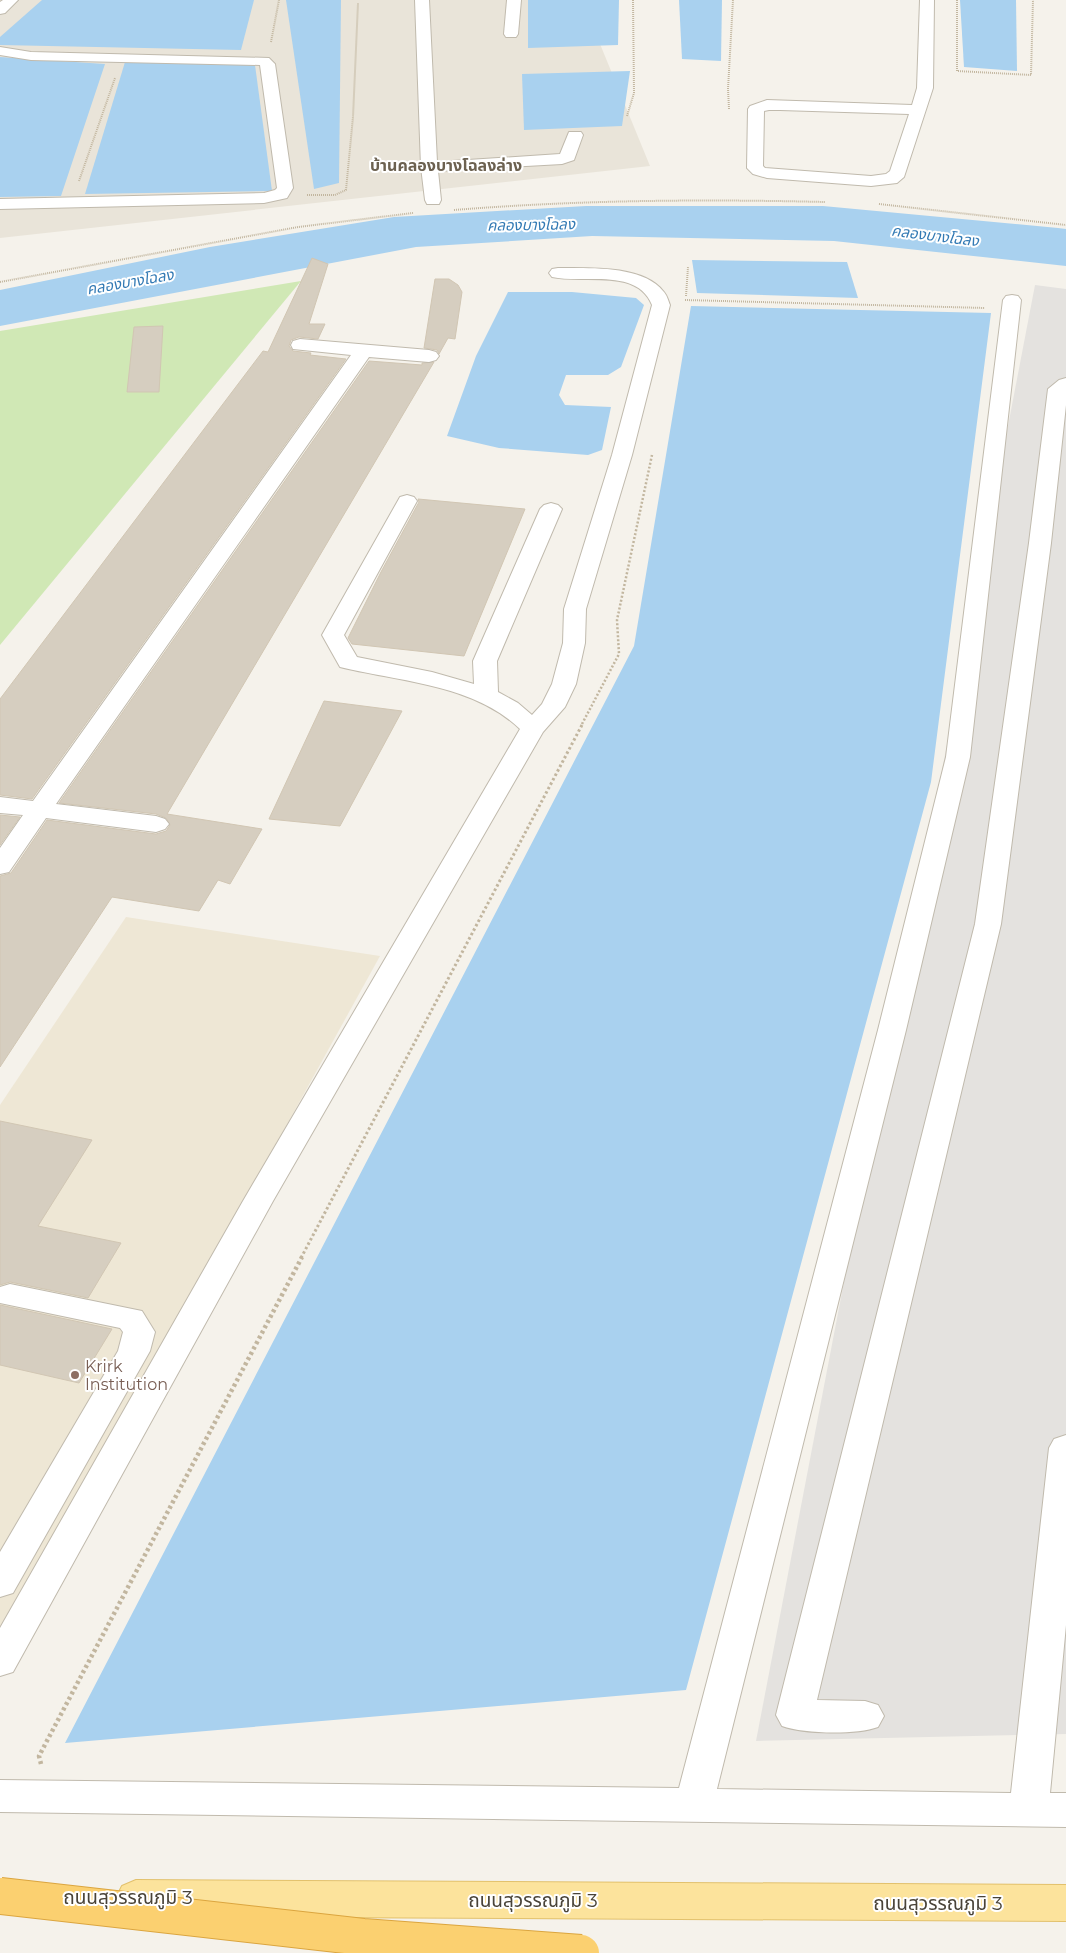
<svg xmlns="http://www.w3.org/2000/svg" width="1066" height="1953" font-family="Montserrat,'Noto Sans Thai',sans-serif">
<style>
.residential{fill:#e9e4d9}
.education{fill:#eee7d5}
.green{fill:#d0e8b5}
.parking{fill:#e4e2df}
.water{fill:#a9d1ef}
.building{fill:#d6cec0;stroke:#d1c6b3}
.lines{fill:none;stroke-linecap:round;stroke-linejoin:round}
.minor-casing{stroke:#c0baad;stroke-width:2}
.major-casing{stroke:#e2c16c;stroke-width:2}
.path-far3{stroke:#c2b69f;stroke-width:2;stroke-dasharray:1 1;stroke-linecap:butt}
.path-far2{stroke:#c2b69f;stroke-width:2.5;stroke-dasharray:2 2;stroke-linecap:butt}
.path-far1{stroke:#c2b69f;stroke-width:3;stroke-dasharray:2.5 2.5;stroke-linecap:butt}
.path{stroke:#c2b69f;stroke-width:4.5;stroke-dasharray:3 3;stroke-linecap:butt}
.minor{fill:#fff;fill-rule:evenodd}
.major{fill:#fce39c;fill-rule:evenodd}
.highway-bridge-casing{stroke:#dba53f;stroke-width:38;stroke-linecap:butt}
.highway-bridge{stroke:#fbd070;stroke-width:36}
.education-dot{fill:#8d6e63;stroke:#fff;stroke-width:2}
.labels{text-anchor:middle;stroke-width:4;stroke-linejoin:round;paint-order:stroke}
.far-water-label{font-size:15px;font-style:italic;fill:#337ab4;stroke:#fff}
.far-quarter-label{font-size:16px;font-weight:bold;fill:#6c6150;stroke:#fff}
.education-label{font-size:16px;fill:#785e54;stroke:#fff;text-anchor:start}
.near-street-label{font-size:19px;fill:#494338;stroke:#fff}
</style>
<rect width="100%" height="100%" fill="#f5f2eb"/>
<polygon class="residential" points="0,0 582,0 650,166 0,238"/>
<polygon class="education" points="126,917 380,956 0,1644 0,1105"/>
<polygon class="green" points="301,281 0,645 0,331"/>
<polygon class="parking" points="1035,285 1066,289 1066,1734 756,1741"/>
<g class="water">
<polygon points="42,0 254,0 241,50 0,45 0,37"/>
<polygon points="286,0 341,0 339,183 314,189"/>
<polygon points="528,0 619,0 618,45 528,48"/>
<polygon points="679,0 722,0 721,61 682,59"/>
<polygon points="960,0 1016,0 1017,71 964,67"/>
<polygon points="0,57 105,64 61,196 0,197"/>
<polygon points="125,62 255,65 272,191 85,194"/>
<polygon points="630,71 622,126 524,130 522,74"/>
<polygon points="586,206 823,206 1058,228 1066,229 1066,266 834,241 592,236 416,247 0,326 0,290 210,247 394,217"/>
<polygon points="692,260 847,262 858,298 697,293"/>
<polygon points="508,292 572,292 636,298 644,305 621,367 608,375 566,375 559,395 565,405 611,407 602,450 588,455 499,448 447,436 476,356"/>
<polygon points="691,306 991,313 931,782 686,1690 65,1743 634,646"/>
</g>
<g class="building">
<polygon points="312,258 328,264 309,324 325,324 318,339 299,337 291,340 289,346 293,351 311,353 310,355 346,359 32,799 0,795 0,699 263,351 268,352"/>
<polygon points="435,279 449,279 458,285 462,292 455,339 448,338 439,354 437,350 424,348"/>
<polygon points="163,326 159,392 127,392 134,327"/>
<polygon points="369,361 422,365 422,363 434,362 167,814 262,829 230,884 218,880 199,911 112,897 0,1067 0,876 11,873 47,820 156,834 166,831 170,825 166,818 156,814 59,803"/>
<polygon points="418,499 525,509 464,656 352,644 348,638 381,572 419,502"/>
<polygon points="324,701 402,711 340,826 269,819"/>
<polygon points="0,815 20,817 0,845"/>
<polygon points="0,1121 92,1140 38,1226 121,1243 88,1298 10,1282 0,1285"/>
<polygon points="0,1305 75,1321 112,1329 79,1383 0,1365"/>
</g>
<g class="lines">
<defs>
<g id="minor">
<polygon points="3,0 18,0 5,13 0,14 0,2"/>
<polygon points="415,0 429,0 437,162 560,154 569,132 581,132 583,135 574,160 562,164 438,171 441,200 439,204 427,204 425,200 421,167"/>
<polygon points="507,0 521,0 518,34 516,37 506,37 504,34"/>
<path d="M920,0H934L933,88L904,177L897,183L871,186L767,178L753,174L747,168L748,109L750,106L767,100L912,105L917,88ZM769,110H780L909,114L890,171L886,174L871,176L765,168L763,166L764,111Z"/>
<polygon points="0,47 31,52 269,58 275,64 293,188 287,198 264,203 0,209 0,199 264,193 275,190 277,188 260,65 31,60 0,55"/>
<path d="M558,268C588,268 643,265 663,291C667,295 668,300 670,305L632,455L586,609L585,643L576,684L565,707L543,732L273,1201L13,1672L0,1676V1628L243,1201L520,729C473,684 401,682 340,667L322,635L400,497L407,495L414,497L417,501L344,635L357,657L432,672L474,684L473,661L540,509L544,505L551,503L558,505L562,509L497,661L498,692L518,703L532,715L542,704L552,684L563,643L564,609L612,455L652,305C637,267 583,284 552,277L549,273L552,269Z"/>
<polygon points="1012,295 1018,296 1021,300 970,757 906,1030 717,1789 1011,1793 1049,1448 1054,1439 1066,1435 1066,1625 1050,1793 1066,1793 1066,1827 0,1812 0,1780 679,1788 878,1030 946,757 1003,300 1006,296"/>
<polygon points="300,339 429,350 436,352 439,356 436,360 429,362 369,357 56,804 156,816 165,819 169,824 165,829 156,832 46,818 9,872 0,874 0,848 23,815 0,813 0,797 33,801 351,355 293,349 291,345 293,341"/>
<path d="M1066,378V405L1051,543L1001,924L817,1700L865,1701L878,1705L884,1716L878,1727C856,1735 804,1734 782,1726L776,1715L975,924L1029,543L1048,389L1059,380Z"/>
<polygon points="10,1284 142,1311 155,1332 150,1351 13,1593 0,1597 0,1552 118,1351 123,1332 120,1328 0,1303 0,1287"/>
</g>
<polygon id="major" points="136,1880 1066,1885 1066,1921 136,1916 122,1910 116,1898 122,1886"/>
</defs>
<use href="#minor" class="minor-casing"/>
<use href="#major" class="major-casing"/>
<g class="path-far3">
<polyline points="957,0 957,71 1031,75 1033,0"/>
<polyline points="271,42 279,0"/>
<polyline points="729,109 728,89 733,0"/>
<polyline points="627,116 634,93 633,0"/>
<polyline points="79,181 115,78"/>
<polyline points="307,195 335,195 346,190 353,117 358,3"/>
<polyline points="879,204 1066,225"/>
<path d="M454,210C578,200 701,199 825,202"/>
<polyline points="0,282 298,227 413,213"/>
<polyline points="686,296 688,267"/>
<polyline points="685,300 985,308"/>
</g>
<polyline class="path-far2" points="582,724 619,654 617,620 652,455"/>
<polyline class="path-far1" points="301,1258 583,723"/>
<polyline class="path" points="41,1764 39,1756 302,1257"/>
<use href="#minor" class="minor"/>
<use href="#major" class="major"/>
<defs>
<polyline id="highway-bridge" points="0,1896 363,1937 581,1953"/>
</defs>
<use href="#highway-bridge" class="highway-bridge-casing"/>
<use href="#highway-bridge" class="highway-bridge"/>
</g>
<circle class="education-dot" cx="75" cy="1375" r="5"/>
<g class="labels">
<g class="far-water-label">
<text transform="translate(531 225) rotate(-1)" y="5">คลองบางโฉลง</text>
<text transform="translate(935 236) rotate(7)" y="5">คลองบางโฉลง</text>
<text transform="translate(130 282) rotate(-10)" y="5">คลองบางโฉลง</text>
</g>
<g class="far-quarter-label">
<text x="446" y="171">บ้านคลองบางโฉลงล่าง</text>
</g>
<g class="education-label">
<text x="85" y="1372">Krirk<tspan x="85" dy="18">Institution</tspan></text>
</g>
<g class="near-street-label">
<text x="128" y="1904">ถนนสุวรรณภูมิ 3</text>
<text x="533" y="1907">ถนนสุวรรณภูมิ 3</text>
<text x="938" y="1910">ถนนสุวรรณภูมิ 3</text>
</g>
</g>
</svg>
